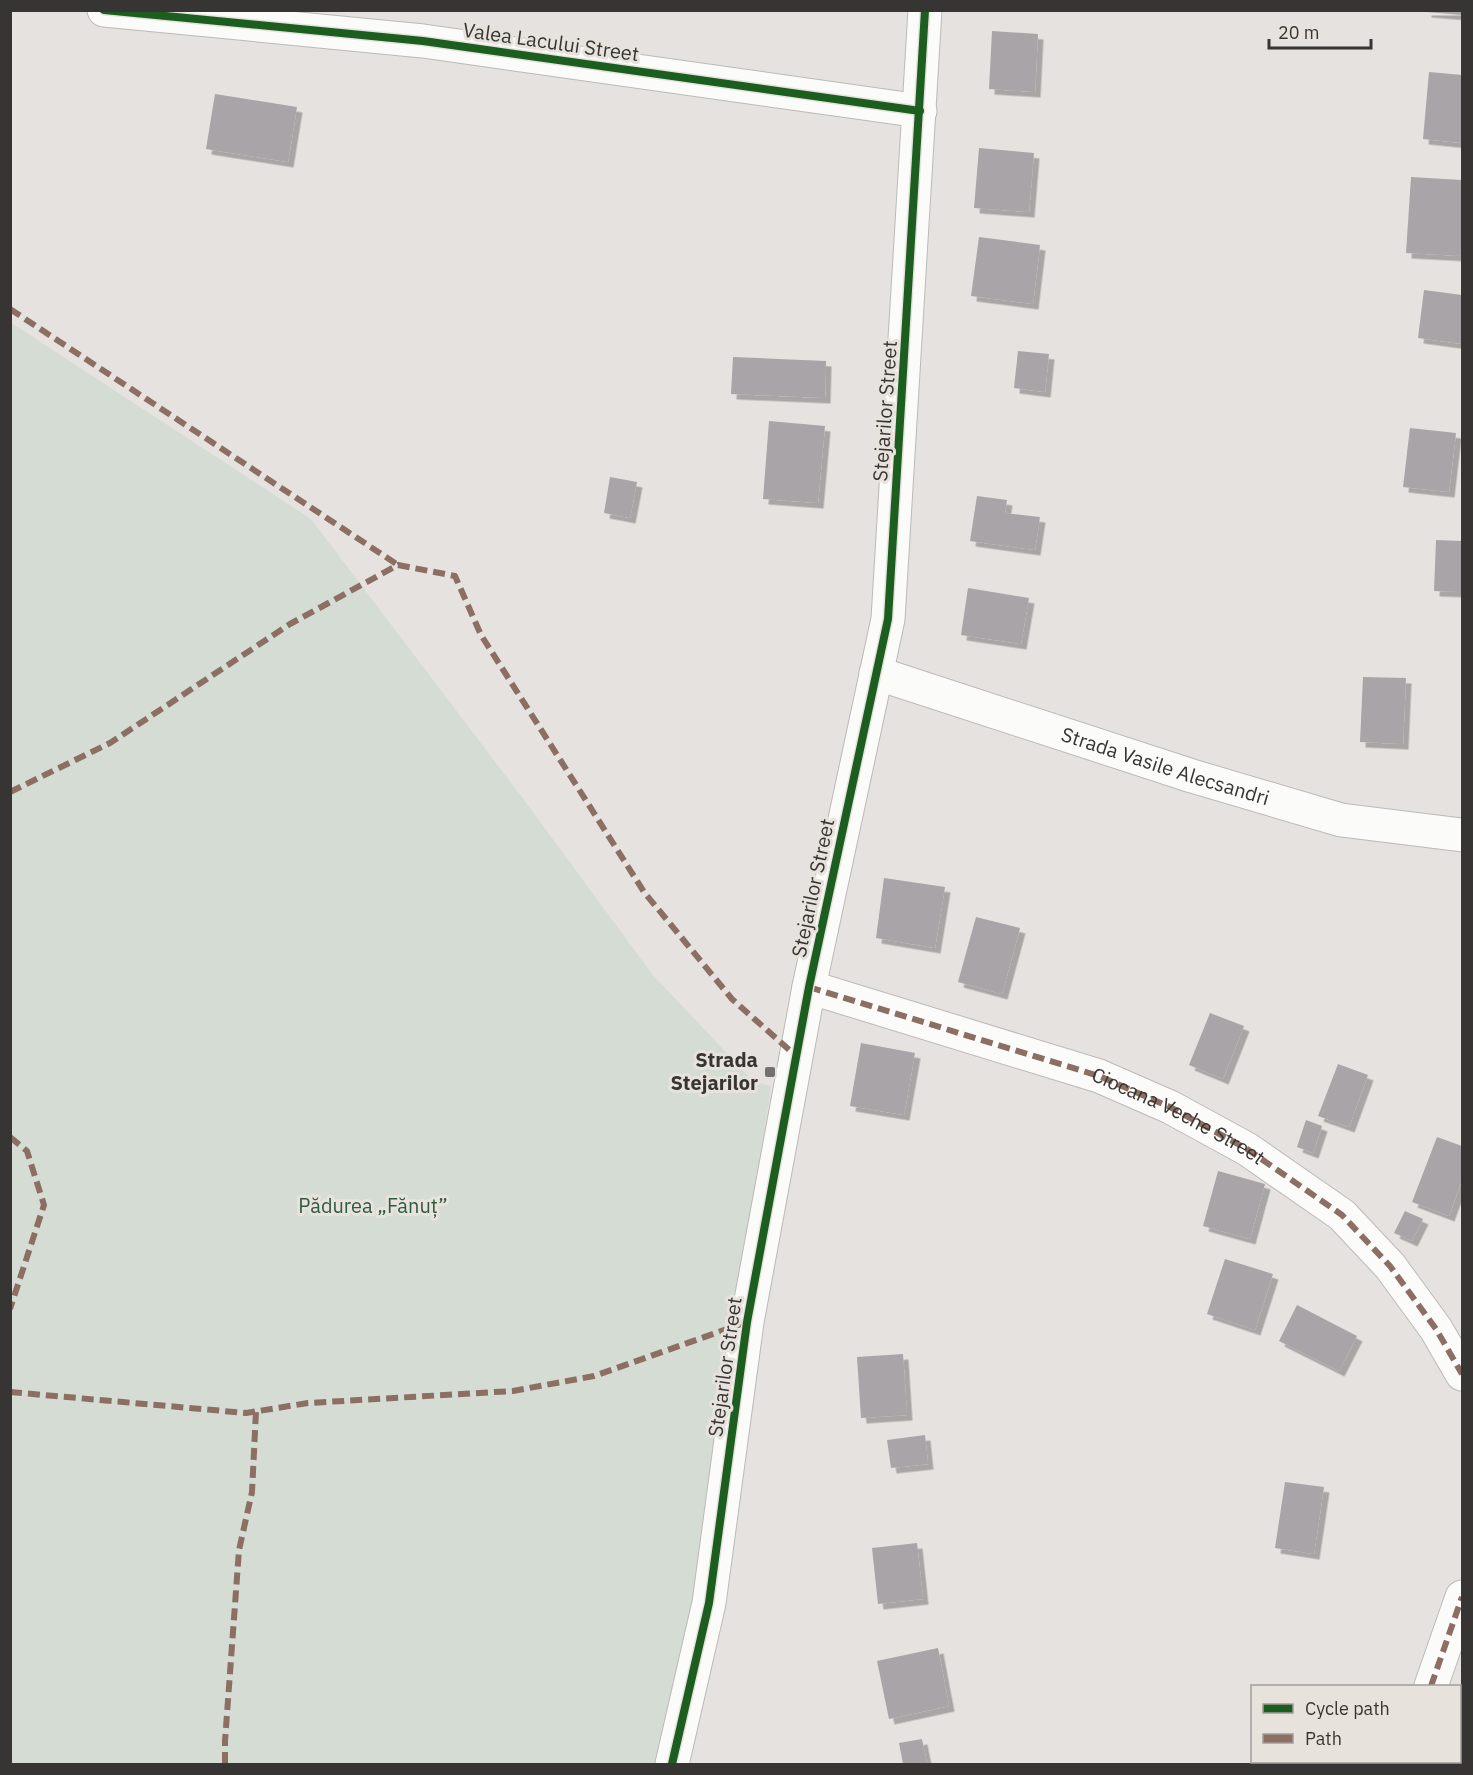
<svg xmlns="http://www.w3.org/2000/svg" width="1473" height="1775" font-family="'IBM Plex Sans',sans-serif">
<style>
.green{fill:#d4dcd4}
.building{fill:#a8a4a8;filter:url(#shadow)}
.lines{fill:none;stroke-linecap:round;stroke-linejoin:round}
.minor-casing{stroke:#bcb9b7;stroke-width:35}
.minor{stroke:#fbfbfa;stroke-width:33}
.quiet{stroke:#8d6e63;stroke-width:6;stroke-dasharray:12 6;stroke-linecap:butt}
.cycleway-casing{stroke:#e8e2dd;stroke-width:11}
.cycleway{stroke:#1b5e20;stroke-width:8}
.poi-dot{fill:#747270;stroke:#e8e2dd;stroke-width:2}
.labels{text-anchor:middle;stroke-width:6;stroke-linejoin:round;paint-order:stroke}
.street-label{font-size:20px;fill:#373533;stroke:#e8e2dd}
.poi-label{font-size:20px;font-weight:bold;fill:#373533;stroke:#e8e2dd;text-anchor:end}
.park-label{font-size:20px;fill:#2f5c3e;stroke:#e8e2dd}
</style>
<defs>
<filter id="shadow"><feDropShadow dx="5.5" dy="5.5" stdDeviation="0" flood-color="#0004"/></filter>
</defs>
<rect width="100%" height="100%" fill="#e5e2e0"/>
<polygon class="green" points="10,322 311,519 524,800 652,974 754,1082 771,1086 695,1612 659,1764 11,1764"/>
<g class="building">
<polygon points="1426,10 1462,10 1462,15 1426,12"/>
<polygon points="992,31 1038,34 1035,92 989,89"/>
<polygon points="1429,72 1462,75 1462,143 1423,139"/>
<polygon points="215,94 297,107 288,162 206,149"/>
<polygon points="979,148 1034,153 1029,212 974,208"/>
<polygon points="1411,177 1462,180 1462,256 1406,253"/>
<polygon points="979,237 1040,245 1033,304 971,296"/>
<polygon points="1424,290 1462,295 1462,344 1418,338"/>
<polygon points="1018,351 1049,354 1045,392 1014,388"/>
<polygon points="733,357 826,361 825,398 731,394"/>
<polygon points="769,421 825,426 818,503 763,499"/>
<polygon points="1410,428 1456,433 1449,492 1403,487"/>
<polygon points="610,477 637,482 630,518 604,513"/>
<polygon points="977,496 1007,500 1005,513 1040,517 1035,550 970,541"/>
<polygon points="1436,540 1462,541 1462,592 1434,591"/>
<polygon points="968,588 1029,598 1021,644 961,635"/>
<polygon points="1363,677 1406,678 1403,744 1360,742"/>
<polygon points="884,878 945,887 935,948 876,938"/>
<polygon points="976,917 1020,928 1002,994 958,982"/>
<polygon points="1210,1013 1244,1026 1223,1079 1189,1065"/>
<polygon points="861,1043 915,1053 904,1115 850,1106"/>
<polygon points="1338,1064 1368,1075 1349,1127 1318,1116"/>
<polygon points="1306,1120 1322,1126 1313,1153 1297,1147"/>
<polygon points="1437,1137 1462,1146 1462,1180 1449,1216 1412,1202"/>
<polygon points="1218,1171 1265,1184 1250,1239 1203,1226"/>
<polygon points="1405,1211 1423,1219 1412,1241 1394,1233"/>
<polygon points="1225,1259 1273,1274 1255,1330 1207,1314"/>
<polygon points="1297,1305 1357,1336 1339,1371 1279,1341"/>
<polygon points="903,1354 907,1415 861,1418 857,1357"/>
<polygon points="925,1435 928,1464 891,1468 887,1440"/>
<polygon points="1285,1482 1324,1487 1314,1554 1275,1548"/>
<polygon points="917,1543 923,1599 878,1604 872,1548"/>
<polygon points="938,1648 949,1706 889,1719 877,1661"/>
<polygon points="922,1739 927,1764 903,1764 899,1743"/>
</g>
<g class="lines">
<defs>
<g id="minor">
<polyline points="104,10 423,41 920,111"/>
<path id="s1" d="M876,673L1192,776L1341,820L1462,835"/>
<path id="s2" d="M809,987L1099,1076L1170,1107L1247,1149L1342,1215L1390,1266L1436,1329L1462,1374"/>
<polyline points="1431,1686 1462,1597"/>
<polyline points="672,1764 709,1603 747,1322 809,987 888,619 925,10"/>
<polyline points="1333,1764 1355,1762"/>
</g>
</defs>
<use href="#minor" class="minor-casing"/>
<use href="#minor" class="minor"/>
<g class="quiet">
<polyline points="10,309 398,565"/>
<polyline points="10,792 110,743 290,624 398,565 455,576 481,635 644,892 732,999 796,1056"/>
<polyline points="809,987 1099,1076 1170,1107 1247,1149 1342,1215 1390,1266 1436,1329 1462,1374"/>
<polyline points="10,1137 27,1151 44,1205 10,1309"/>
<polyline points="10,1392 246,1413 308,1403 513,1391 594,1376 747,1322"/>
<polyline points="1431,1686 1462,1597"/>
<polyline points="225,1764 225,1741 239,1550 252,1492 256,1411"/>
<polyline points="1333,1764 1355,1762"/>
</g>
<defs>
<g id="cycleway">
<polyline points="104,10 423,41 920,111"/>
<polyline points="672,1764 709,1603 747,1322 809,987 888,619 925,10"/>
</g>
</defs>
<use href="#cycleway" class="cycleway-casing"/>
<use href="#cycleway" class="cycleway"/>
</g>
<rect class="poi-dot" x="764" y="1066" width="12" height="12" rx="3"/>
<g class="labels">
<g class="street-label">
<text transform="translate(551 42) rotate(8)" y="7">Valea Lacului Street</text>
<text transform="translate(885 411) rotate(-86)" y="7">Stejarilor Street</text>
<text dy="7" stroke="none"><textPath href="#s1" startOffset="304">Strada Vasile Alecsandri</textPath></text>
<text transform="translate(813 888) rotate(-78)" y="7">Stejarilor Street</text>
<text dy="7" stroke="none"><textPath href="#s2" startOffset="392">Ciocana Veche Street</textPath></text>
<text transform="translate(725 1367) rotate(-82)" y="7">Stejarilor Street</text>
</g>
<g class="poi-label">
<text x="758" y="1067">Strada<tspan x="758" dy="23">Stejarilor</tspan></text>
</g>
<g class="park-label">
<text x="373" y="1213">Pădurea „Fănuț”</text>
</g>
</g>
<rect width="1473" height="1775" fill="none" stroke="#373533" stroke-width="24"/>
<rect x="1251" y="1685" width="210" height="78" fill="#e8e2dd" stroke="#a19d99" stroke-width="1.5"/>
<rect x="1263" y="1704" width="30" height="9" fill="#1b5e20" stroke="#a19d99" stroke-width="1.5"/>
<text x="1305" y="1715" font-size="18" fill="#373533">Cycle path</text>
<rect x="1263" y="1734" width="30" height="9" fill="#8d6e63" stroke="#a19d99" stroke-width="1.5"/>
<text x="1305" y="1745" font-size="18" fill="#373533">Path</text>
<path d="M1269 39v9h102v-9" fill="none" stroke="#373533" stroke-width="3"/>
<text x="1278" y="39" font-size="18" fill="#373533" stroke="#e8e2dd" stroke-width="4.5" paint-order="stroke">20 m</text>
</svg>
